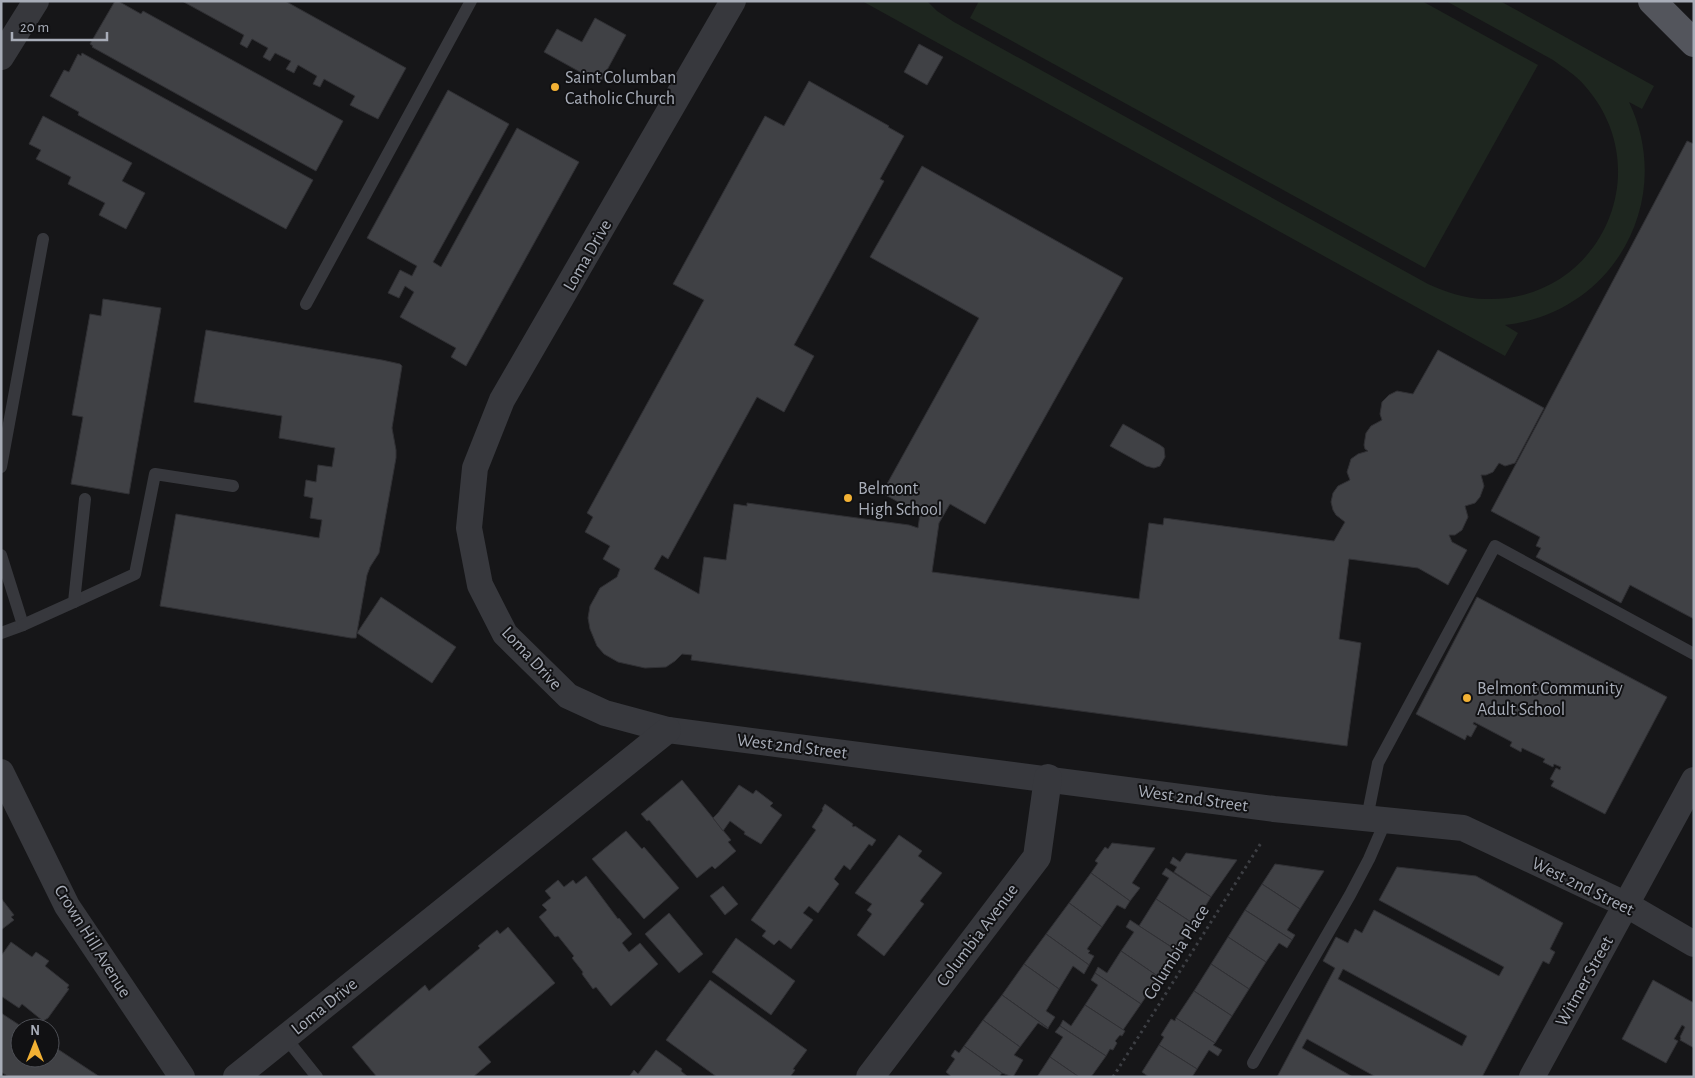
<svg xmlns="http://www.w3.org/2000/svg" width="1695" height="1078" font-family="'Alegreya Sans',sans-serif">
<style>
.green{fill:#1e261f}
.building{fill:#404145;stroke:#303034;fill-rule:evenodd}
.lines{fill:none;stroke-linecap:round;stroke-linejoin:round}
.path{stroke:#3d3f44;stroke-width:3;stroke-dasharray:2.5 4;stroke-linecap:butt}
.service{stroke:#37383d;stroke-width:12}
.minor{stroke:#37383d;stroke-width:26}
.tertiary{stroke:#37383d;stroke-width:28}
.primary{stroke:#53555c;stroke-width:28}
.poi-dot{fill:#f2b134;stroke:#111113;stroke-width:2}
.labels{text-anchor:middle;stroke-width:4;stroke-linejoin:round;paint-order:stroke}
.poi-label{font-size:18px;fill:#a8adb8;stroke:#111113;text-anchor:start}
.street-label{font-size:18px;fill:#a8adb8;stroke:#111113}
</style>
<rect width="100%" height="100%" fill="#161618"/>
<g class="green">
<path d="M862,1H927L937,11L954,22L1428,284C1446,292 1465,299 1486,299C1599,302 1660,171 1585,86C1576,75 1564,68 1553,60L1446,1H1500L1654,86L1642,109L1629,102C1676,201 1613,313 1505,325L1518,333L1505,356Z"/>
<polygon points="979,1 1422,1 1538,65 1425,268 970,18"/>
</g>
<g class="building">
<polygon points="115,1 118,1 141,14 143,11 343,121 316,171 92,47 93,46 90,44"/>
<polygon points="182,1 285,1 406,68 378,119 350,105 355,96 324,79 320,87 313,84 317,76 298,65 294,73 286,69 291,61 275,53 270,61 263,57 268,48 252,39 247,48 240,44 244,35"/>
<polygon points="595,18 626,35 600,83 544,52 557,29 582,42"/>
<polygon points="919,44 943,57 927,85 904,72"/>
<polygon points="82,53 313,180 286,229 78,115 79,112 50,96 64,70 69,72 78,54 81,56"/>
<polygon points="809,81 889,126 888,127 904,136 880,179 884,181 794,345 814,356 784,412 757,397 668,559 662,555 654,569 699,594 704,557 726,560 734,504 747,506 747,503 909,525 918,528 920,514 882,493 979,318 870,257 922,166 1123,278 985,524 950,504 939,523 932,572 1139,599 1149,523 1163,525 1164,518 1334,541 1345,522 1336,515 1333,510 1331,502 1333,493 1338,486 1350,480 1347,472 1351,459 1358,454 1368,451 1365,449 1364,445 1366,433 1371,426 1382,420 1380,414 1382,402 1389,395 1397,391 1413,394 1438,350 1544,408 1515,463 1505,466 1499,463 1493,472 1486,475 1481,475 1484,486 1480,497 1475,503 1465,506 1468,517 1462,530 1455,535 1449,535 1452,542 1467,550 1448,585 1418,568 1349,559 1339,639 1361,643 1347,746 691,660 692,655 682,654 675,661 666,667 645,668 618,662 604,654 597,646 590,629 588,618 590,606 600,588 617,577 620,569 603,559 610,546 585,532 593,517 587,513 704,300 673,284 765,116 784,126"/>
<polygon points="448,90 509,124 433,262 441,267 517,128 579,162 466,366 451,357 456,348 400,317 414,292 405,286 399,298 388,293 400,270 412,276 417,266 367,238"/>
<polygon points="43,116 132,163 122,181 145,193 126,229 99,215 105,203 68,184 71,177 36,159 41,150 29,144"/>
<polygon points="1687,141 1694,144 1694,619 1630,585 1621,603 1536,557 1541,548 1536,546 1540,537 1491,511"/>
<polygon points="103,299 161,308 129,494 71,484 83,417 72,415 90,314 101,316"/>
<polygon points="206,330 382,360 400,364 402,366 392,428 396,450 396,458 379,553 370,567 367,575 356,638 351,638 160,606 176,514 319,538 322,520 310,518 313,498 304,496 306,480 316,482 318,465 332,467 335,448 279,438 282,416 194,402"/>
<polygon points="1123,424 1160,445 1164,448 1165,457 1160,466 1154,468 1146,466 1110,446"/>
<polygon points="381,597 456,647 432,683 357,633"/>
<polygon points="1477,597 1667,697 1605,814 1551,786 1554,781 1550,779 1556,768 1560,770 1561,767 1554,764 1553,767 1543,762 1545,759 1522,748 1521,752 1510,746 1512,742 1474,722 1473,724 1477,726 1471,737 1467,735 1465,740 1416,714"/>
<polygon points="682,780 731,840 728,842 736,851 715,869 712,866 697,878 649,820 647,821 641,814"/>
<polygon points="739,785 753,794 756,790 773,803 770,806 782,815 761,844 744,834 745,832 730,821 723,831 713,818 718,813"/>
<polygon points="825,804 853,824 852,826 854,827 855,826 876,840 872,846 869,844 850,870 844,865 834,879 839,884 818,913 809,906 803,913 813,920 791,949 779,940 774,945 762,936 766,931 751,920 816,830 812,827 823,810 822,809"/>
<polygon points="626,831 642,849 644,847 679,888 644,919 592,859"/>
<polygon points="899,835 922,851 918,856 942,873 920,901 924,904 884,956 857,935 872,914 867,910 872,904 855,893"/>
<polygon points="1112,843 1155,848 1132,883 1140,888 1130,901 1091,873 1098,863 1095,861 1105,847 1108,849"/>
<polygon points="1186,853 1237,860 1211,897 1174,872 1177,867 1170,863 1173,857 1180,862"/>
<polygon points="1275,864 1324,871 1300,909 1262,884"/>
<path d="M1397,867L1476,876L1563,923L1550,949L1555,952L1549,964L1543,961L1482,1077H1376L1307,1039L1302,1048L1353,1077H1277L1335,968L1323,961L1336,937L1348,943L1355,929L1362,933L1374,910L1499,976L1504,967L1379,900ZM1343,969L1467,1036L1462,1046L1338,979Z"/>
<polygon points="1166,868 1211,897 1194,924 1156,899 1169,878 1162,874"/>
<polygon points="1091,873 1130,901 1125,909 1117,905 1102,927 1069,903"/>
<polygon points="586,876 618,919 619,918 632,934 622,943 629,952 640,943 658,964 611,1006 596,987 593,989 582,974 583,972 572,958 574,956 558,936 555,937 539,917 547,910 542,905 551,898 545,891 558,880 564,887 573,880 576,884"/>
<polygon points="1262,884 1300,909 1287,930 1295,935 1292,940 1245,910"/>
<polygon points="723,886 738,904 725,915 710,896"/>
<polygon points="1,898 14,915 11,917 14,920 1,930"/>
<polygon points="1156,899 1194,924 1176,950 1139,926"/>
<polygon points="1069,903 1102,927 1087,949 1090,951 1088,953 1094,956 1089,965 1046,934"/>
<polygon points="1245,910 1292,940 1287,948 1279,943 1266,962 1228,937"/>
<polygon points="669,913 703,954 679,973 645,934"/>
<polygon points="1130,920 1176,950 1159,977 1121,951 1134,932 1126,927"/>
<polygon points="508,927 555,983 478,1047 491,1062 473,1077 377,1077 352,1047 425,985 429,991 480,948 478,946 497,930 500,934"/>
<polygon points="1046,934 1089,965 1084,974 1073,966 1059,989 1024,964"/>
<polygon points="1228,937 1266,962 1249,989 1211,964"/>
<polygon points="736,938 795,981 771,1015 712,972"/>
<polygon points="11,942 32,957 36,952 49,961 45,966 69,985 67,988 69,989 48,1018 43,1021 22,1004 19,1008 1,996 1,956"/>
<polygon points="1121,951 1159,977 1141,1004 1095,973 1098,967 1107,973"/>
<polygon points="1024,964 1059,989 1046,1011 1055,1017 1048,1028 1002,995"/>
<polygon points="1211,964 1249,989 1232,1016 1194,991"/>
<polygon points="1095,973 1141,1004 1123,1030 1085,1005 1098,985 1091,980"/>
<polygon points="710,980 807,1050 793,1069 795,1070 790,1077 717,1077 666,1040"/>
<polygon points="1653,980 1694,1003 1694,1048 1680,1040 1681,1038 1680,1037 1685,1027 1682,1025 1674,1039 1678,1041 1666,1063 1622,1039"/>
<polygon points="1194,991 1232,1016 1215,1043 1176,1018"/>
<polygon points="1002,995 1048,1028 1048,1029 1038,1023 1020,1047 983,1020"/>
<polygon points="1085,1005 1125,1031 1122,1036 1120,1035 1115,1041 1117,1043 1113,1050 1110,1049 1106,1056 1060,1026 1063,1020 1071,1026"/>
<polygon points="1,1013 24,1028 20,1028 20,1058 50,1058 50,1044 100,1077 9,1077 1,1072"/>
<polygon points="1176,1018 1215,1043 1213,1045 1222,1050 1218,1056 1209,1050 1197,1069 1159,1045 1164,1037 1161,1035 1171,1019 1175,1021"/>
<polygon points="983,1020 1020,1047 1014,1055 1023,1060 1013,1077 1002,1073 964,1046"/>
<polygon points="1060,1026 1106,1056 1091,1077 1079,1077 1050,1057 1063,1037 1055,1032"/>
<polygon points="1159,1045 1197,1069 1192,1077 1149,1077 1142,1072"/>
<polygon points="964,1046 1002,1073 999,1077 952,1077 946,1072 955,1059 951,1056 955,1050 959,1053"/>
<polygon points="656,1050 682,1069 681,1071 688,1077 629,1077 634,1070 638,1074"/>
<polygon points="1050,1057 1079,1077 1037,1077"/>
</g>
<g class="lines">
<polyline class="path" points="1113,1077 1261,843"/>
<g class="service">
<polyline points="306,304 471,1"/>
<polyline points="1,467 43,239"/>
<polyline points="1,555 23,625 1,633"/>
<polyline points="74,602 135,574 155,474 233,486"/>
<polyline points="23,625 74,602 85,499"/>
<polyline points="1367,818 1378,763 1495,546 1694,654"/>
<polyline points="285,1037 317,1077"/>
<polyline points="1253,1063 1350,895 1369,859 1386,820"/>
</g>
<g class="minor">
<polyline points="733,1 502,400 475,468 469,528 480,585 505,634 568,696 605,713 668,730 1274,809 1463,828 1627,905 1694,944"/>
<polyline points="1,57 36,1"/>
<polyline points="1,772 67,906 182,1077"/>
<polyline points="236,1077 668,730"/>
<polyline points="1532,1077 1694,780"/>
</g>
<polyline class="tertiary" points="870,1077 1037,857 1048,778"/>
<polyline class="primary" points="1652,1 1694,43"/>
</g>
<g class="poi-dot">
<circle cx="555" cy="87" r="5"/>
<circle cx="848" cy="498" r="5"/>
<circle cx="1467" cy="698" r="5"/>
</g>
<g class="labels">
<g class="poi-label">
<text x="565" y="83">Saint Columban<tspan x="565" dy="21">Catholic Church</tspan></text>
<text x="858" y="494">Belmont<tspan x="858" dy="21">High School</tspan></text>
<text x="1477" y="694">Belmont Community<tspan x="1477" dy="21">Adult School</tspan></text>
</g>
<g class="street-label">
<text transform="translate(587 255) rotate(-60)" y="6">Loma Drive</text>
<text transform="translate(532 658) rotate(47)" y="6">Loma Drive</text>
<text transform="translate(792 746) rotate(7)" y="6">West 2nd Street</text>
<text transform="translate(1193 798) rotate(8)" y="6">West 2nd Street</text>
<text transform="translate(1583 886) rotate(26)" y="6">West 2nd Street</text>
<text transform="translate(977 935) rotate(-53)" y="6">Columbia Avenue</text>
<text transform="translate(93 941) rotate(58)" y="6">Crown Hill Avenue</text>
<text transform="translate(1176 952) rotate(-58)" y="6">Columbia Place</text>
<text transform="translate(1584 981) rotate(-61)" y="6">Witmer Street</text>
<text transform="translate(324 1006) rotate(-39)" y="6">Loma Drive</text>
</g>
</g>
<rect width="1695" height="1078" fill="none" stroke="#a8adb8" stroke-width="5"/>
<g transform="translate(35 1043)"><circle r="24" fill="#111113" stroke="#4d4f55"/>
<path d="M0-4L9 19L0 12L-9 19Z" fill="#f2b134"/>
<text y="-8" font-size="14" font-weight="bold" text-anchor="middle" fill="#a8adb8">N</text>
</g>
<path d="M12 32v8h95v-8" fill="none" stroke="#a8adb8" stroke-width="2.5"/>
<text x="20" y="32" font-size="15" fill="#a8adb8" stroke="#111113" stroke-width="4" paint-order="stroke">20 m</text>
</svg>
